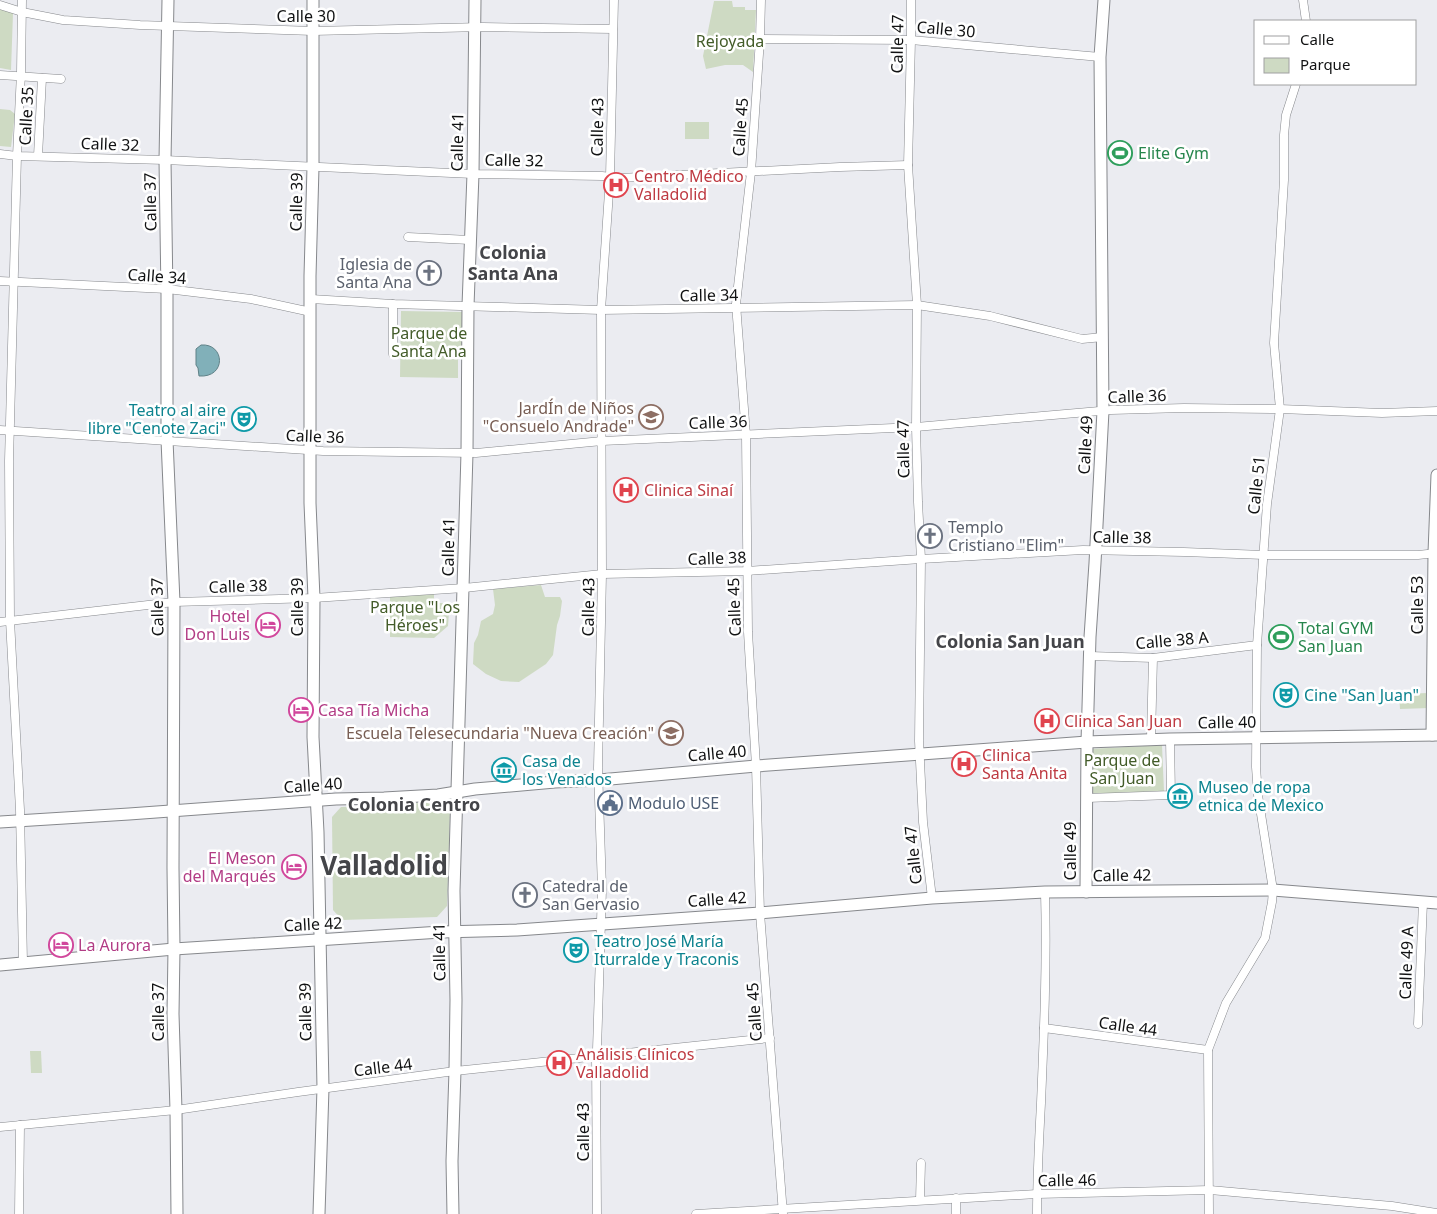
<svg xmlns="http://www.w3.org/2000/svg" width="1437" height="1214" font-family="'Noto Sans',sans-serif">
<style>
.green{fill:#cedac3}
.water{fill:#81b0b9;stroke:#5f8187}
.lines{fill:none;stroke-linecap:round;stroke-linejoin:round}
.street-casing{stroke:#86888c;stroke-width:9}
.secondary-casing{stroke:#86888c;stroke-width:13}
.street{stroke:#fff;stroke-width:8}
.secondary{stroke:#fff;stroke-width:11}
.labels{text-anchor:middle;stroke-width:5;stroke-linejoin:round;paint-order:stroke}
.street-label{font-size:16px;fill:#111213;stroke:#fff}
.park-label{font-size:16px;fill:#435c29;stroke:#fff}
.leisure-label{font-size:16px;fill:#27864d;stroke:#fff;text-anchor:start}
.health-label{font-size:16px;fill:#be3a42;stroke:#fff;text-anchor:start}
.worship-label{font-size:16px;fill:#5b616d;stroke:#fff;text-anchor:start}
.education-label{font-size:16px;fill:#785e54;stroke:#fff;text-anchor:end}
.culture-label{font-size:16px;fill:#0d838f;stroke:#fff;text-anchor:start}
.hotel-label{font-size:16px;fill:#b23c85;stroke:#fff;text-anchor:end}
.service-label{font-size:16px;fill:#4e5e75;stroke:#fff;text-anchor:start}
.neighbourhood-label{font-size:18px;font-weight:bold;fill:#444549;stroke:#fff}
.town-label{font-size:26px;font-weight:bold;fill:#444549;stroke:#fff}
</style>
<rect width="100%" height="100%" fill="#ebecf1"/>
<g class="green">
<polygon points="714,1 732,1 733,7 745,7 745,10 756,10 753,72 743,65 725,65 706,69 703,56"/>
<polygon points="0,9 13,13 11,70 0,68"/>
<polygon points="0,109 10,110 15,114 11,147 0,146"/>
<rect x="685" y="122" width="24" height="17"/>
<polygon points="401,311 463,312 463,350 458,350 458,378 400,377"/>
<polygon points="541,585 545,597 560,597 562,601 560,616 557,625 553,655 546,664 519,682 501,681 486,674 473,664 474,643 478,635 481,621 493,614 495,605 493,589"/>
<polygon points="434,592 434,603 443,603 443,611 449,612 448,626 434,638 390,637 390,594"/>
<polygon points="1428,693 1429,708 1400,709 1399,694"/>
<polygon points="1162,745 1164,791 1091,794 1090,749"/>
<polygon points="441,802 450,813 447,906 437,917 342,920 333,910 332,817 341,807"/>
<polygon points="30,1051 41,1051 42,1073 31,1073"/>
</g>
<path class="water" d="M201,345C225,343 227,378 199,376L198,368L196,365V349Z"/>
<g class="lines">
<defs>
<g id="street">
<polyline points="22,0 21,73 17,156 9,461 10,620 20,810 23,963"/>
<polyline points="761,0 760,39 751,172 736,304 746,435 748,632 756,766 760,913 783,1214"/>
<polyline points="911,0 911,40 908,165 917,305 916,427 918,502 921,559 919,741 923,822 932,898"/>
<polyline points="1303,0 1306,21"/>
<polyline points="0,5 22,12 63,20 140,25 313,31 483,27 613,29"/>
<polyline points="760,39 911,40 1100,57"/>
<polyline points="0,75 61,79"/>
<polyline points="0,154 17,156 165,160 473,174 602,176 620,178 840,167 908,165"/>
<polyline points="38,156 42,78"/>
<polyline points="408,237 470,240"/>
<polyline points="0,281 167,289 251,299 311,312"/>
<polyline points="311,299 393,304 601,310 917,305 990,316 1082,339 1103,337"/>
<polyline points="393,304 393,354"/>
<polyline points="0,430 323,451 476,453 602,441 916,427 1111,410 1184,408 1280,409 1382,413 1437,411"/>
<polyline points="0,622 174,602 314,598 464,588 602,574 747,571 921,559 1083,550 1184,552 1264,555 1418,555 1437,553"/>
<polyline points="1090,656 1153,658 1257,645"/>
<polyline points="1151,739 1153,658"/>
<polyline points="1087,798 1171,795 1170,739"/>
<polyline points="1418,1024 1423,902"/>
<polyline points="1044,1028 1208,1050"/>
<polyline points="0,1127 176,1110 298,1092 455,1071 770,1038"/>
<polyline points="956,1198 956,1214"/>
<polyline points="920,1200 921,1163"/>
<polyline points="19,1214 20,1125"/>
<polyline points="597,1214 596,1055 597,1050 602,889 598,768 602,574 601,310 610,177 614,0"/>
<polyline points="696,1214 1037,1194 1210,1190 1392,1206 1437,1213"/>
<path d="M1037,1214C1037,1177 1039,1140 1041,1103C1044,1033 1047,963 1045,892"/>
<polyline points="1209,1214 1208,1050 1226,1003 1265,938 1272,902 1273,890 1258,795 1256,767 1257,645 1267,504 1280,409 1274,343 1284,180 1284,135 1286,115 1296,84"/>
</g>
<g id="secondary">
<polyline points="168,0 165,160 167,295 167,440 174,602 173,868 174,949 173,1014 176,1110 177,1214"/>
<polyline points="313,0 313,167 310,276 310,503 314,598 313,737 318,832 323,1088 319,1214"/>
<polyline points="1432,735 1434,553 1437,475"/>
<polyline points="0,822 129,814 336,799 384,798 438,795 475,789 555,782 599,780 756,766 1087,742 1170,739 1437,735"/>
<polyline points="1086,892 1087,742 1090,637 1095,563 1103,411 1100,57 1104,0"/>
<polyline points="0,965 174,949 441,932 517,930 760,913 932,898 1045,892 1273,890 1437,903"/>
<polyline points="453,1214 452,1161 455,1071 456,1000 454,891 467,453 468,306 473,174 475,0"/>
</g>
</defs>
<use href="#street" class="street-casing"/>
<use href="#secondary" class="secondary-casing"/>
<use href="#street" class="street"/>
<use href="#secondary" class="secondary"/>
</g>
<defs>
<symbol id="stadium-ring" viewBox="-11 -11 22 22"><circle r="9.5" fill="#fff" stroke="#2e9e5b" stroke-width="1.5"/><path d="M0-5a6.5 5 0 1 0 0 10a6.5 5 0 1 0 0-10ZM-3.5-1.8h7v3.6h-7Z" fill="#2e9e5b"/></symbol>
<symbol id="hospital-ring" viewBox="-11 -11 22 22"><circle r="9.5" fill="#fff" stroke="#e0444e" stroke-width="1.5"/><path d="M-5-5h3v3.5h4V-5h3V5h-3V1.5h-4V5h-3Z" fill="#e0444e"/></symbol>
<symbol id="church-ring" viewBox="-11 -11 22 22"><circle r="9.5" fill="#fff" stroke="#6b7280" stroke-width="1.5"/><path d="M-1.2-6h2.4v3.5h3.3v2.4h-3.3V6h-2.4V-.1h-3.3v-2.4h3.3Z" fill="#6b7280"/></symbol>
<symbol id="school-ring" viewBox="-11 -11 22 22"><circle r="9.5" fill="#fff" stroke="#8d6e63" stroke-width="1.5"/><path d="M0-5L7-2L0 1L-7-2ZM-4 1L0 2.5L4 1V4Q0 6-4 4Z" fill="#8d6e63"/></symbol>
<symbol id="theatre-ring" viewBox="-11 -11 22 22"><circle r="9.5" fill="#fff" stroke="#0f9aa8" stroke-width="1.5"/><path d="M-5-5.5Q0-4 5-5.5V0Q5 5 0 6Q-5 5-5 0ZM-3.3-2.5H-1v1.5H-3.3ZM1-2.5H3.3v1.5H1ZM-2.8 1Q0 5.5 2.8 1Z" fill="#0f9aa8"/></symbol>
<symbol id="hotel-ring" viewBox="-11 -11 22 22"><circle r="9.5" fill="#fff" stroke="#d1479c" stroke-width="1.5"/><path d="M-6-4.5h1.5V1H6V5H4.5V3h-9V5H-6ZM-4 0a1.8 1.8 0 1 1 3.6 0ZM.5 0V-2.5h3Q6-2.5 6 0Z" fill="#d1479c"/></symbol>
<symbol id="museum-ring" viewBox="-11 -11 22 22"><circle r="9.5" fill="#fff" stroke="#0f9aa8" stroke-width="1.5"/><path d="M0-6L6-3V-2H-6V-3ZM-5-1h2V3h-2ZM-1-1h2V3h-2ZM3-1h2V3H3ZM-6 4H6V6H-6Z" fill="#0f9aa8"/></symbol>
<symbol id="civic-ring" viewBox="-11 -11 22 22"><circle r="9.5" fill="#fff" stroke="#5c6f8a" stroke-width="1.5"/><path d="M-.6-6.5H3V-4.5H.6V-3L4-1V1h2V6H-6V1h2V-1L-.6-3ZM-1.2 2.5V6h2.4V2.5Z" fill="#5c6f8a"/></symbol>
</defs>
<g fill-rule="evenodd">
<use href="#stadium-ring" x="1106" y="139" width="28" height="28"/>
<use href="#hospital-ring" x="602" y="171" width="28" height="28"/>
<use href="#church-ring" x="415" y="259" width="28" height="28"/>
<use href="#school-ring" x="637" y="403" width="28" height="28"/>
<use href="#theatre-ring" x="230" y="405" width="28" height="28"/>
<use href="#hospital-ring" x="612" y="476" width="28" height="28"/>
<use href="#church-ring" x="916" y="522" width="28" height="28"/>
<use href="#hotel-ring" x="254" y="611" width="28" height="28"/>
<use href="#stadium-ring" x="1267" y="623" width="28" height="28"/>
<use href="#theatre-ring" x="1272" y="681" width="28" height="28"/>
<use href="#hotel-ring" x="287" y="696" width="28" height="28"/>
<use href="#hospital-ring" x="1033" y="707" width="28" height="28"/>
<use href="#school-ring" x="657" y="719" width="28" height="28"/>
<use href="#hospital-ring" x="950" y="750" width="28" height="28"/>
<use href="#museum-ring" x="490" y="756" width="28" height="28"/>
<use href="#museum-ring" x="1166" y="782" width="28" height="28"/>
<use href="#civic-ring" x="596" y="789" width="28" height="28"/>
<use href="#hotel-ring" x="280" y="853" width="28" height="28"/>
<use href="#church-ring" x="511" y="881" width="28" height="28"/>
<use href="#hotel-ring" x="47" y="931" width="28" height="28"/>
<use href="#theatre-ring" x="562" y="936" width="28" height="28"/>
<use href="#hospital-ring" x="545" y="1049" width="28" height="28"/>
</g>
<g class="labels">
<g class="street-label">
<text x="306" y="22">Calle 30</text>
<text transform="translate(946 29) rotate(5)" y="6">Calle 30</text>
<text transform="translate(897 44) rotate(-89)" y="6">Calle 47</text>
<text transform="translate(26 116) rotate(-87)" y="6">Calle 35</text>
<text transform="translate(597 127) rotate(-89)" y="6">Calle 43</text>
<text transform="translate(740 127) rotate(-86)" y="6">Calle 45</text>
<text transform="translate(457 142) rotate(-89)" y="6">Calle 41</text>
<text transform="translate(110 144) rotate(2)" y="6">Calle 32</text>
<text transform="translate(514 160) rotate(1)" y="6">Calle 32</text>
<text transform="translate(150 202) rotate(-91)" y="6">Calle 37</text>
<text transform="translate(296 202) rotate(-89)" y="6">Calle 39</text>
<text transform="translate(157 276) rotate(4)" y="6">Calle 34</text>
<text transform="translate(709 295) rotate(-1)" y="6">Calle 34</text>
<text transform="translate(1137 396) rotate(-2)" y="6">Calle 36</text>
<text transform="translate(718 422) rotate(-2)" y="6">Calle 36</text>
<text transform="translate(315 436) rotate(2)" y="6">Calle 36</text>
<text transform="translate(1085 445) rotate(-87)" y="6">Calle 49</text>
<text transform="translate(903 449) rotate(-91)" y="6">Calle 47</text>
<text transform="translate(1256 485) rotate(-84)" y="6">Calle 51</text>
<text transform="translate(1122 537) rotate(1)" y="6">Calle 38</text>
<text transform="translate(448 547) rotate(-89)" y="6">Calle 41</text>
<text transform="translate(717 558) rotate(-2)" y="6">Calle 38</text>
<text transform="translate(238 586) rotate(-2)" y="6">Calle 38</text>
<text transform="translate(1417 605) rotate(-90)" y="6">Calle 53</text>
<text transform="translate(157 607) rotate(-91)" y="6">Calle 37</text>
<text transform="translate(297 607) rotate(-90)" y="6">Calle 39</text>
<text transform="translate(588 607) rotate(-89)" y="6">Calle 43</text>
<text transform="translate(734 607) rotate(-92)" y="6">Calle 45</text>
<text transform="translate(1172 640) rotate(-5)" y="6">Calle 38 A</text>
<text transform="translate(1227 722) rotate(-1)" y="6">Calle 40</text>
<text transform="translate(717 753) rotate(-5)" y="6">Calle 40</text>
<text transform="translate(313 785) rotate(-4)" y="6">Calle 40</text>
<text transform="translate(1070 851) rotate(-90)" y="6">Calle 49</text>
<text transform="translate(913 855) rotate(-96)" y="6">Calle 47</text>
<text transform="translate(1122 875) rotate(-1)" y="6">Calle 42</text>
<text transform="translate(717 899) rotate(-4)" y="6">Calle 42</text>
<text transform="translate(313 924) rotate(-3)" y="6">Calle 42</text>
<text transform="translate(439 952) rotate(-91)" y="6">Calle 41</text>
<text transform="translate(1406 963) rotate(-88)" y="6">Calle 49 A</text>
<text transform="translate(158 1012) rotate(-90)" y="6">Calle 37</text>
<text transform="translate(305 1012) rotate(-91)" y="6">Calle 39</text>
<text transform="translate(754 1012) rotate(-94)" y="6">Calle 45</text>
<text transform="translate(1128 1026) rotate(8)" y="6">Calle 44</text>
<text transform="translate(383 1067) rotate(-7)" y="6">Calle 44</text>
<text transform="translate(583 1132) rotate(-90)" y="6">Calle 43</text>
<text transform="translate(1067 1180) rotate(-1)" y="6">Calle 46</text>
</g>
<g class="park-label">
<text x="730" y="47">Rejoyada</text>
<text x="429" y="339">Parque de<tspan x="429" dy="18">Santa Ana</tspan></text>
<text x="415" y="613">Parque "Los<tspan x="415" dy="18">Héroes"</tspan></text>
<text x="1122" y="766">Parque de<tspan x="1122" dy="18">San Juan</tspan></text>
</g>
<g class="leisure-label">
<text x="1138" y="159">Elite Gym</text>
<text x="1298" y="634">Total GYM<tspan x="1298" dy="18">San Juan</tspan></text>
</g>
<g class="health-label">
<text x="634" y="182">Centro Médico<tspan x="634" dy="18">Valladolid</tspan></text>
<text x="644" y="496">Clinica Sinaí</text>
<text x="1064" y="727">Clinica San Juan</text>
<text x="982" y="761">Clinica<tspan x="982" dy="18">Santa Anita</tspan></text>
<text x="576" y="1060">Análisis Clínicos<tspan x="576" dy="18">Valladolid</tspan></text>
</g>
<g class="worship-label">
<text x="412" y="270" text-anchor="end">Iglesia de<tspan x="412" dy="18">Santa Ana</tspan></text>
<text x="948" y="533">Templo<tspan x="948" dy="18">Cristiano "Elim"</tspan></text>
<text x="542" y="892">Catedral de<tspan x="542" dy="18">San Gervasio</tspan></text>
</g>
<g class="education-label">
<text x="634" y="414">JardÍn de Niños<tspan x="634" dy="18">"Consuelo Andrade"</tspan></text>
<text x="654" y="739">Escuela Telesecundaria "Nueva Creación"</text>
</g>
<g class="culture-label">
<text x="226" y="416" text-anchor="end">Teatro al aire<tspan x="226" dy="18">libre "Cenote Zaci"</tspan></text>
<text x="1304" y="701">Cine "San Juan"</text>
<text x="522" y="767">Casa de<tspan x="522" dy="18">los Venados</tspan></text>
<text x="1198" y="793">Museo de ropa<tspan x="1198" dy="18">etnica de Mexico</tspan></text>
<text x="594" y="947">Teatro José María<tspan x="594" dy="18">Iturralde y Traconis</tspan></text>
</g>
<g class="hotel-label">
<text x="250" y="622">Hotel<tspan x="250" dy="18">Don Luis</tspan></text>
<text x="318" y="716" text-anchor="start">Casa Tía Micha</text>
<text x="276" y="864">El Meson<tspan x="276" dy="18">del Marqués</tspan></text>
<text x="78" y="951" text-anchor="start">La Aurora</text>
</g>
<g class="service-label">
<text x="628" y="809">Modulo USE</text>
</g>
<g class="neighbourhood-label">
<text x="513" y="259">Colonia<tspan x="513" dy="21">Santa Ana</tspan></text>
<text x="1010" y="648">Colonia San Juan</text>
<text x="414" y="811">Colonia Centro</text>
</g>
<g class="town-label">
<text x="384" y="875">Valladolid</text>
</g>
</g>
<rect x="1254" y="20" width="162" height="65" fill="#ffffff" stroke="#a0a0a1"/>
<rect x="1264" y="36" width="25" height="8" fill="#ffffff" stroke="#a0a0a1"/>
<text x="1300" y="45" font-size="15" fill="#111213">Calle</text>
<rect x="1264" y="58" width="25" height="15" fill="#cedac3" stroke="#a0a0a1"/>
<text x="1300" y="70" font-size="15" fill="#111213">Parque</text>
</svg>
